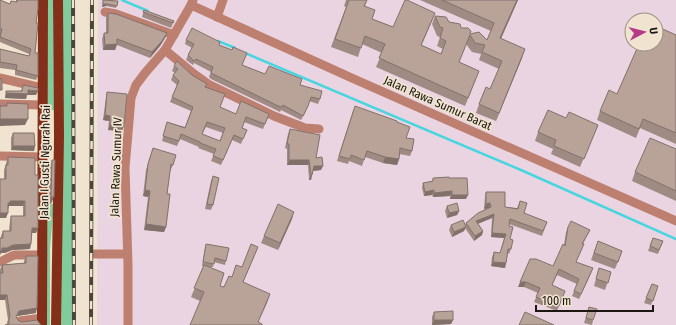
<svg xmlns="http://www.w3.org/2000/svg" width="676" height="325" font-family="'Fira Sans Condensed',sans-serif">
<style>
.industrial{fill:#ead4e1;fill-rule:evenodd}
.green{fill:#82cc9c}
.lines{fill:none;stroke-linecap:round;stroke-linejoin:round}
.stream{stroke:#47d6df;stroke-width:2.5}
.street{stroke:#bd8070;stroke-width:9}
.primary{stroke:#832f19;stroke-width:10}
.rail-casing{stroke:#4a443a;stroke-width:4}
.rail{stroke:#f0e3cf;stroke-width:2.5;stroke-dasharray:8;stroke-linecap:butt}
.wall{fill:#9f8b83;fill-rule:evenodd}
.shaded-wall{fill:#82716a}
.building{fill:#b9a298;stroke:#82716a;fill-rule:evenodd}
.labels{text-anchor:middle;stroke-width:3.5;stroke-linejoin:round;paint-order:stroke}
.street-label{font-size:12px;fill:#1b1710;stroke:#f0e3cf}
</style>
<rect width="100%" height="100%" fill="#f0e3cf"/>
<path class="industrial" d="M98,0H676V325H97ZM632,20H656V44H632Z"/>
<g class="green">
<polygon points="43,0 53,0 54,110 42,110"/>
<polygon points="58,0 73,0 74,325 56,325"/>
<polygon points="54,204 50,248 50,325 43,325 42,205"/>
</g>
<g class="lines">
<g class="stream">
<polyline points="122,0 148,11"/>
<polyline points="218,41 235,48"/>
<polyline points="245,53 521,170 676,239"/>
</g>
<g class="street">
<polyline points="191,5 354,79 676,221"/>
<polyline points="105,12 116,14 174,35"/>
<polyline points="217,17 223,0"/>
<polyline points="165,50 194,74 208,84 274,116 305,128 319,129"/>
<polyline points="0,78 42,88"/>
<polyline points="0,104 42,105"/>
<polyline points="0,156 42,157"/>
<polyline points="95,254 127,254"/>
<polyline points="0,262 14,255 43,255"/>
<polyline points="20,321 42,318"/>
<polyline points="128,325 128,264 125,168 131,98 136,85 145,73 165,50 191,5 193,0"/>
</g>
<g class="primary">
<polyline points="42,325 43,0"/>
<polyline points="56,325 59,136 58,0"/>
</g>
<defs>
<g id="rail">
<polyline points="73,0 74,325"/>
<polyline points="91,325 92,0"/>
</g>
</defs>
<use href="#rail" class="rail-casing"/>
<use href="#rail" class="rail"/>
</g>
<g class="wall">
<polygon points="0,0 10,4 11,1 16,2 16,0 38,0 36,23 35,53 38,76 36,80 15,75 15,70 0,68 0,49 29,56 29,54 0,42"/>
<polygon points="103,0 118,1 116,8 106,6 102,7"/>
<polygon points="346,0 367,0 365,6 372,19 393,27 435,13 421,45 441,54 443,49 437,46 440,37 437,36 432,24 435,16 449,22 470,34 487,40 491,31 420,0 518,0 501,39 522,58 496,121 476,113 479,104 490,89 499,69 479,60 481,54 472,52 466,44 459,62 476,79 465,106 376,67 382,53 362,44 358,57 331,47 346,7 344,6"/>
<polygon points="144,10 174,21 171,28 142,17"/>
<polygon points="108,13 167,33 165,38 160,46 150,58 117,45 115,50 103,50 102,39 104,33 106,33 106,18"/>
<polygon points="676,35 676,144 640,128 636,138 597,120 600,111"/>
<polygon points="186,40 219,45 242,65 265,74 300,85 320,99 318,104 309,101 306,111 301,120 281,110 280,112 276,110 211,79 209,77 211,72 194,63 193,65 186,60 188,55 192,48 185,44"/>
<path d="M174,66L205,87L220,107L236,114H269L263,129L244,122L242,128L247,130L241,144L232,140L221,165L211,161L214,154L198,148L199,147L180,139L177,146L162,141L167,122L185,127L191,111L170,102L177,85L171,80L173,75L175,73L172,71ZM206,127L223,133L220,141L202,134Z"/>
<polygon points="23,85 36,95 27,95 26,99 5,98 6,91 21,91"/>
<polygon points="107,92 122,131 108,130 109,121 103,120 106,97"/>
<polygon points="353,111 397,122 406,138 412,151 410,156 399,154 399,159 397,165 383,163 365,157 362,166 349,161 348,164 337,161"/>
<polygon points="566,118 598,125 580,167 551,154 553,149 535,141 538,132"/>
<polygon points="290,129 316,158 321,170 313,171 311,180 309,180 308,165 287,165 287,149 285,148 288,134"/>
<polygon points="13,133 35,146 34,151 11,150 11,138"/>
<polygon points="153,148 173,165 170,171 167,194 166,227 164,232 144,230 148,197 143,196 146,170"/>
<polygon points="676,149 676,201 632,181 635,172"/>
<polygon points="8,157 35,175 36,233 32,233 30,249 12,250 5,253 1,253 0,255 1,236 3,231 9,231 10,221 11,216 23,216 23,206 9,206 6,218 0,218 0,179 4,179 4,170"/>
<polygon points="52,160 51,204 49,203 49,167"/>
<polygon points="213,176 213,205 211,210 205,209 211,181"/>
<polygon points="433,178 449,178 466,199 450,199 450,196 433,197 432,195 424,196 422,188 423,183 432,182"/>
<polygon points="486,192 505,207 517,208 520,201 524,213 547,222 542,236 509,224 511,249 509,254 508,253 505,268 491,266 492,257 494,252 500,253 504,238 491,237 492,218 478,224 483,231 482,235 474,241 465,228 464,231 452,237 449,230 451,225 465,225 466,223 489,208 484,209 485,196"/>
<polygon points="447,206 459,211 457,215 447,218 445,211"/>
<polygon points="292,219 278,250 261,243 264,236"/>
<polygon points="568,227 590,230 583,244 576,262 591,273 579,299 572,296 577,284 557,275 552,285 565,291 557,311 534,302 538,293 524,287 518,287 553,266 564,245 566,232"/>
<polygon points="653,238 663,241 658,254 648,251"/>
<polygon points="598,241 622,251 615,269 591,260"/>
<polygon points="206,244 226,261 225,265 214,262 213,267 209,267 220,286 224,287 232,277 242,267 258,247 243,282 267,303 200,301 191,297 204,266 202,266 205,248"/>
<polygon points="26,256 36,313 17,316 16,317 19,321 22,322 7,325 7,322 8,320 5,300 0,300 0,269 2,265 24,263 24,261"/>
<polygon points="599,268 611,272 605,290 594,286"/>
<polygon points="652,284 658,286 651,305 644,303"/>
<polygon points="589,307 593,320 592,325 584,323"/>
<polygon points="434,312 453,320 451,324 432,325 432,317"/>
</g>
<g class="shaded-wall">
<polygon points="517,0 518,0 497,47 500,38"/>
<polygon points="103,4 107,4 106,6 102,7"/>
<polygon points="435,13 432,21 418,53 421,45"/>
<polygon points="167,33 165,38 160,46 150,58 152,52"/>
<polygon points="117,44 115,50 103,50 105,45"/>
<polygon points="525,49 522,58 496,121 499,113"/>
<polygon points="28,90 38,91 36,95 27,95 26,99 5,98 6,93"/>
<polygon points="105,115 110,116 109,121 103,120"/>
<polygon points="0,119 28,119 25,125 0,126"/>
<polygon points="110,125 124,126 122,131 108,130"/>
<polygon points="13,146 35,146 34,151 11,150"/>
<polygon points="385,157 399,159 397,165 383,163"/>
<polygon points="289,160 309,160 308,165 287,165"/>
<polygon points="314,166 323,166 321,170 312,171"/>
<polygon points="311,175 312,175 311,180 309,180"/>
<polygon points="145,190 150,191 148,197 143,196"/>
<polygon points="434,190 432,195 424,196 425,192"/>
<polygon points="452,191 450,196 433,197 434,193"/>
<polygon points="452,195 468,195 466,199 450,199"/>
<polygon points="51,197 54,197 51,204 49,203"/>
<polygon points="10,201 25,201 23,206 9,206 8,208 8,203"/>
<polygon points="490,203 489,208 484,209 486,204"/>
<polygon points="459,211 457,215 447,218 449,213"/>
<polygon points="294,212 292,219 278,250 280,243"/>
<polygon points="0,213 8,213 6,218 0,218"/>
<polygon points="494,214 492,218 474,225 476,221"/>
<polygon points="146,224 166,227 164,232 144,230"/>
<polygon points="466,227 464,231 452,237 454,232"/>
<polygon points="32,228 38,228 36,233 30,233"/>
<polygon points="483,231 482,235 474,241 475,236"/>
<polygon points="492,233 506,234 504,238 491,237"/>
<polygon points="31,244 30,249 12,250 5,253 1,253 0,255 0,251 2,248 13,245"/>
<polygon points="258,247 254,256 239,290 243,282"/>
<polygon points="493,262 506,263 505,268 491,266"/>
<polygon points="593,268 591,273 579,299 581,294"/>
<polygon points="520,282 526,282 524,287 518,287"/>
<polygon points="270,294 267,303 257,325"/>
<polygon points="0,295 7,295 5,300 0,300"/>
<polygon points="37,308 36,313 17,316 19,311"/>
<polygon points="434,320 453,320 451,324 432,325"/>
</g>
<g class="building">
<polygon points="0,0 10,4 11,1 17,2 17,0 38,0 38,9 36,23 38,23 35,53 38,53 38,76 16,70 17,65 0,62 0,49 29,56 31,49 0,37 2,29 0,29"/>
<polygon points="103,0 118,1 117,6 107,4 103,4"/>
<polygon points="349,0 367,0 364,6 375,10 372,19 393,27 405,0 407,0 435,13 421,45 441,54 446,41 440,38 443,28 440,27 435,16 446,17 449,22 460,24 461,28 468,28 471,31 470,34 479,32 487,40 494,23 442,0 517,0 500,38 525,49 499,113 479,104 486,87 490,89 502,61 482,52 485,45 475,43 470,35 459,62 479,71 468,98 379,58 385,44 365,36 361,48 335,39"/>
<polygon points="144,10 174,21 173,23 143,12"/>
<polygon points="108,13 116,14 167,33 162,41 152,52 117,39 117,44 105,45 104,33 108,33"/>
<polygon points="656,26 676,35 676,133 643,119 639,129 600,111 609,90 617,94 639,44 656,44"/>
<polygon points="192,28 220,42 219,45 232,50 233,47 247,53 242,65 265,74 269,66 302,79 300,85 322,91 320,99 311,97 308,106 303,116 283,105 282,107 278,106 213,74 211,73 213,67 196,59 194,61 188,55 194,44 186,40"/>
<path d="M177,61L192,75L207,84L205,87L225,94L220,107L236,114L241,101L269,114L265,124L246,117L242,128L247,130L243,139L234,135L223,160L213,156L216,149L200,143V142L181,134L179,141L163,136L167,122L185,128L193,107L172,97L179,81L173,75L178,69L174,66ZM207,122L225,128L220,141L202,134Z"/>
<polygon points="0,78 2,80 2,90 0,90"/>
<polygon points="23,85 38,88 38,91 28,90 28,94 6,93 6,91 22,91"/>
<polygon points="107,92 127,94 124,126 110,125 110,116 105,115"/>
<polygon points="7,103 28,104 28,119 0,119 0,106 7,106"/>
<polygon points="355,106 397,121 397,122 410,127 406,138 414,139 412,151 400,148 399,159 385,157 367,151 364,160 351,155 350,159 339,156"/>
<polygon points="548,110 566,118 569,112 598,125 584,159 554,146 556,140 538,132"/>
<polygon points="290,129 320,135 316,158 322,157 323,166 314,166 312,175 311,175 309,160 289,160 289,144 287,144"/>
<polygon points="13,133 34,133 35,146 13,146"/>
<polygon points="650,138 676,149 676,191 635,172"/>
<polygon points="153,148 176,155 173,165 171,164 167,194 170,194 166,227 146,224 150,191 145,190 148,164"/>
<polygon points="8,157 35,158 35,175 38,175 38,228 32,228 31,244 13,245 7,248 2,248 2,250 0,251 0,238 3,238 3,231 11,231 11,216 25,216 25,201 10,201 10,203 8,203 8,213 0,213 0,179 6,179 6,165 8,165"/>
<polygon points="52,160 55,160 54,197 51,197"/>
<polygon points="213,176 219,178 213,205 207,204"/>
<polygon points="449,177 449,178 467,178 468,195 452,195 452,191 434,193 434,190 425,192 423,183 433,181 433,178"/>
<polygon points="486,192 505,192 505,207 518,209 520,201 527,203 524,213 547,222 543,231 510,219 509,226 513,227 510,239 513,240 511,249 508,249 506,263 493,262 494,252 500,253 506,234 492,233 494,214 476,221 483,231 475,236 466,223 478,213 491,207 490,203 486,204"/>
<polygon points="457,203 459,211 449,213 447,206"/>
<polygon points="278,204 294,212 280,243 264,236"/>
<polygon points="463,220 466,227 454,232 451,225"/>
<polygon points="571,221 590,230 582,244 584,244 576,262 593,268 581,294 574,291 579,279 559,269 552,285 565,291 559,306 536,297 540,288 526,282 520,282 530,259 536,259 553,266 563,244 565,246 568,227"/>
<polygon points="653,238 663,241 659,250 650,246"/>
<polygon points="598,241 622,251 618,262 594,253"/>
<polygon points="206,244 229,248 226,261 215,258 214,264 203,262"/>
<polygon points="251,244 258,247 243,282 270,294 258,322 262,324 262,325 190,325 204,292 194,288 204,265 224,273 220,286 224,287 229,276 232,277 236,265 242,267"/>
<polygon points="26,256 38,256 37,308 19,311 16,317 19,321 22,322 37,320 41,325 5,325 9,324 9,317 10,317 7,295 0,295 0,273 3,273 2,265 26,263"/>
<polygon points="599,268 611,272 608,283 596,279"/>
<polygon points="652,284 658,286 653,301 646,298"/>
<polygon points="589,307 597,309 593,320 586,318"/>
<polygon points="453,311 453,320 434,320 434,312"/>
<polygon points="525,312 554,325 519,325"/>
</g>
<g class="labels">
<g class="street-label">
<text transform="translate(438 103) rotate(24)" y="4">Jalan Rawa Sumur Barat</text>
<text transform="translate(45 162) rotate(-89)" y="4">Jalan I Gusti Ngurah Rai</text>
<text transform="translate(116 167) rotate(-88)" y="4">Jalan Rawa Sumur IV</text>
</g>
</g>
<g transform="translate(644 32) rotate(83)"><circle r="19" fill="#f0e3cf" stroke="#9b9183"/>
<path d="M0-3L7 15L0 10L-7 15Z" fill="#b53a8a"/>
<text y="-6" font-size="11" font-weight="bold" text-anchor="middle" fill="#1b1710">U</text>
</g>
<path d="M536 305v6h117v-6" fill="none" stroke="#1b1710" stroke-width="2"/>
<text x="542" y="305" font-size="12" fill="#1b1710" stroke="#f0e3cf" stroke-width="3" paint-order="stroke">100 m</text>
</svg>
